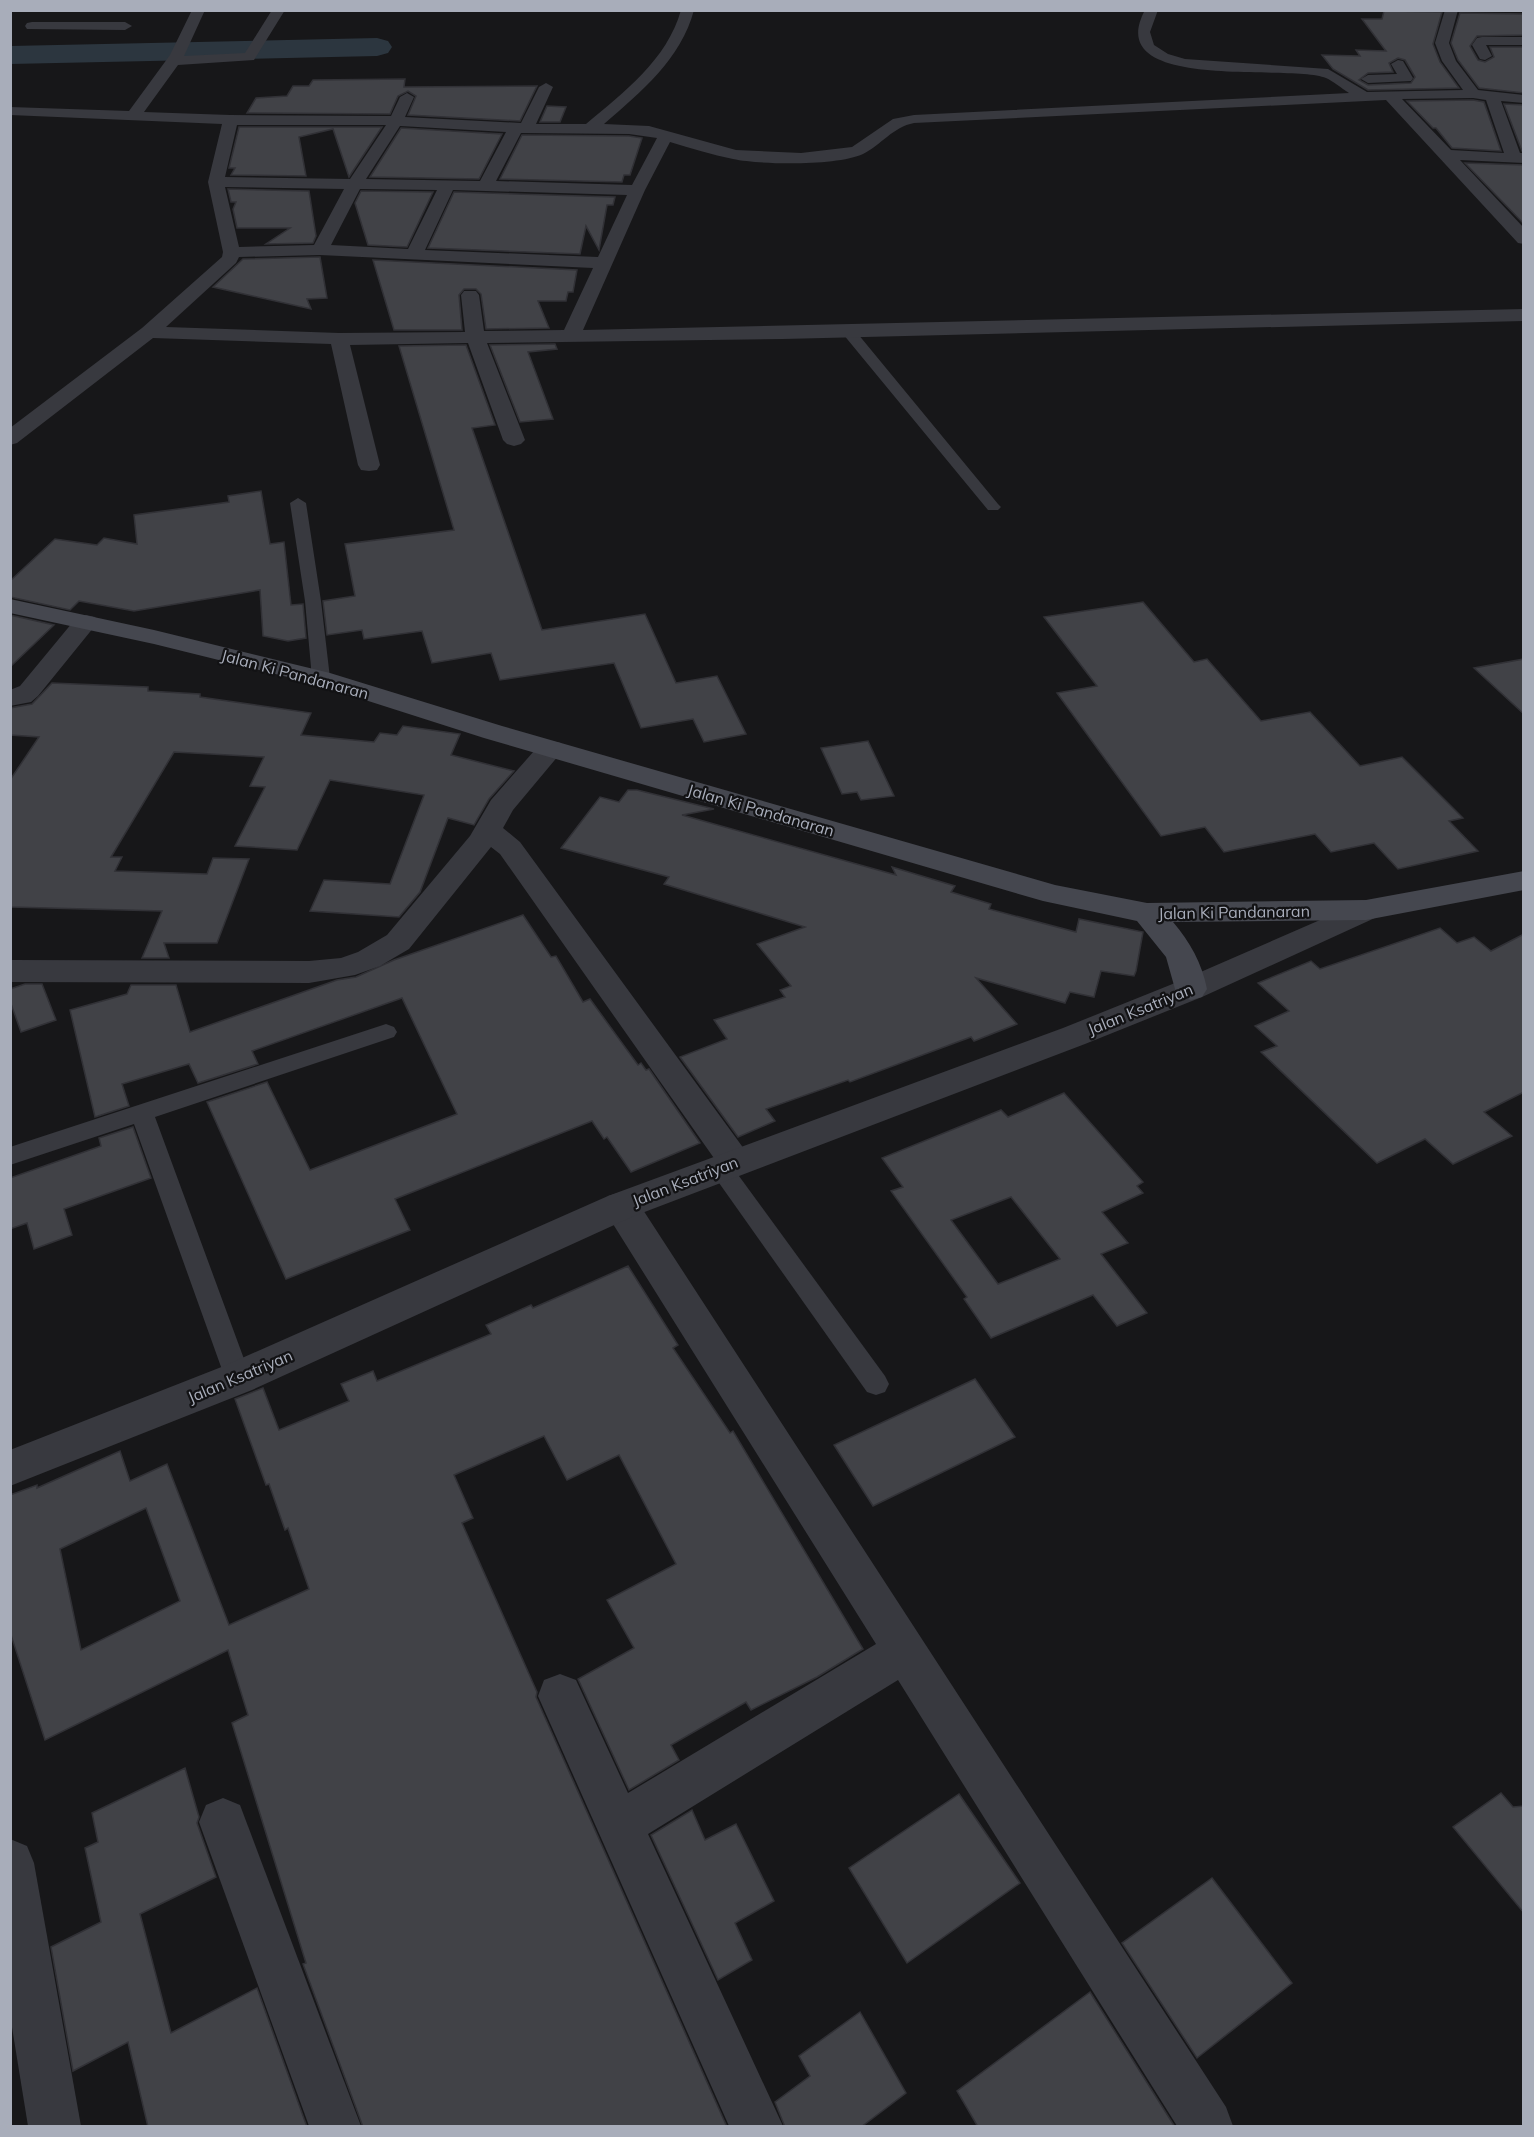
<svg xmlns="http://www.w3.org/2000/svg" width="1534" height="2137" font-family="Mulish,sans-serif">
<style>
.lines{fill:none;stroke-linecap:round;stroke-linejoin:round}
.river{fill:#2c363f;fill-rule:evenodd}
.building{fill:#414247;stroke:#313136;stroke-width:1.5;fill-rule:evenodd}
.service{fill:#38393f;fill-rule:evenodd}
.minor{fill:#38393f;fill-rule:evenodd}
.tertiary{fill:#38393f;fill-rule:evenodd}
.secondary{fill:#45474f;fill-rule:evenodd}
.labels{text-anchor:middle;stroke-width:4.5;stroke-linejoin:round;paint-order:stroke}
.street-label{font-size:16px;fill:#a8adba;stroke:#121214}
</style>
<rect width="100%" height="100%" fill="#171719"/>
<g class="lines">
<polygon class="river" points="377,38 388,41 392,47 388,53 377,56 10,64 10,46"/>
</g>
<g class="building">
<path d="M1384,11L1442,12L1433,44L1440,62L1459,88L1368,90L1333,69L1322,55L1360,56L1356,50L1386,51L1362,19H1382ZM1398,58L1405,60L1415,77L1411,83L1368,85L1359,80L1368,73L1393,72L1389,63Z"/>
<polygon points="1460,13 1524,14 1524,35 1477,36 1470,46 1478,60 1485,62 1494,57 1490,47 1524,47 1524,93 1479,88 1458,60 1451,43"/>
<polygon points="405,79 404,87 537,86 520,121 408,115 416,96 408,91 398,96 390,114 247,113 256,98 287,96 293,86 309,86 313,80"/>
<polygon points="1473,100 1484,102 1501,151 1452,148 1436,128 1433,128 1407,101"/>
<polygon points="1504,104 1524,105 1524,151 1522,151"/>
<polygon points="547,106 566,107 560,122 540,122"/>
<polygon points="239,127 382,127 349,177 333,129 299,137 306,176 231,175 235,168 229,168"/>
<polygon points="401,128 502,134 479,179 370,177"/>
<polygon points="522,135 629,136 642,138 630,175 624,175 622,182 500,179"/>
<polygon points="1465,163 1524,165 1524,224"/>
<polygon points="228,189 309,191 316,236 313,243 266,244 290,228 237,228 233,209 236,202 231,202"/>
<polygon points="361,191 433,192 407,247 368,245 355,203"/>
<polygon points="454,192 615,197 613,205 607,205 599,250 586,226 580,254 428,248"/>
<polygon points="320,257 327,298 307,299 311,309 213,287 243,259"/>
<polygon points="373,260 577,270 573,292 568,292 566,301 538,301 549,328 486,329 481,294 476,289 464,289 459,295 462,330 394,330"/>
<polygon points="555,344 557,349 528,352 553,419 520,422 490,345"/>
<polygon points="466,345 495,425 472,428 542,630 645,614 676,683 717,676 746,734 704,742 693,719 641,728 614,663 500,680 491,653 432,663 422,631 364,639 362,630 327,635 323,601 355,596 345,544 454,530 399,346"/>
<polygon points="261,491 270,544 284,542 291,605 303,604 306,638 288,641 263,636 260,590 134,611 79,601 70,610 10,597 10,581 55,539 97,545 104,538 137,544 134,515 229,502 228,496"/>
<polygon points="1143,602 1194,662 1207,659 1261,721 1310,712 1360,766 1402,757 1463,818 1449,821 1478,851 1398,869 1374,843 1331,852 1315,834 1224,852 1205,827 1161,836 1057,693 1097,686 1044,617"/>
<polygon points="10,615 54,625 10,667"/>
<polygon points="1524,659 1524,714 1474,668"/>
<polygon points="52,683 148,687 148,691 200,694 200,697 311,713 301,735 374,742 380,733 397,735 403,726 460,734 451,755 514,771 489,799 474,825 448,818 420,892 399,917 310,911 324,880 390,884 424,795 330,780 297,850 235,846 265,787 250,786 264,757 174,752 111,857 122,857 115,871 207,874 213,858 249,859 217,943 164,943 169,958 142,958 162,911 10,907 10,780 39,737 10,735 10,708 32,704"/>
<polygon points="868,741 894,796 861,800 857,792 842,794 821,748"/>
<polygon points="628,790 637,790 714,809 682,815 896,875 892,867 955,886 951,892 991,904 989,909 1076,932 1079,919 1143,932 1136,971 1134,976 1101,971 1094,997 1070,992 1065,1003 976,978 1017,1024 974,1041 971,1037 850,1082 848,1080 766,1109 775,1121 738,1137 680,1057 727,1039 714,1020 785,997 780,990 791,986 757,944 805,927 664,884 669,877 561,848 600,797 619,802"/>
<polygon points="523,915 551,957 556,956 583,1002 590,999 638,1065 641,1063 646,1070 649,1069 700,1143 631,1172 607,1137 604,1139 592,1121 395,1199 410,1230 286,1279 207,1102 267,1082 310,1170 457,1114 402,998 252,1051 258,1064 198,1083 189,1064 122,1084 129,1106 95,1117 70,1010 127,994 131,985 176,985 190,1032 337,980 356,977 394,960"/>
<polygon points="1440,928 1457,943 1474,937 1491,951 1524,934 1524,1092 1484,1112 1512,1136 1453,1164 1425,1139 1377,1163 1261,1052 1277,1046 1255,1026 1289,1011 1258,983 1311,961 1320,969"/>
<polygon points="25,984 42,984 56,1020 21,1032 10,1001 10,989"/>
<path d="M1064,1093L1143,1182L1137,1186L1143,1193L1102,1212L1128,1243L1101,1254L1147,1313L1117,1326L1093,1295L991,1338L964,1299L967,1297L891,1191L903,1187L882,1158L1001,1110L1008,1117ZM1011,1197L1060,1259L998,1284L951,1220Z"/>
<polygon points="133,1127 151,1178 64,1209 72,1235 34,1249 27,1223 10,1229 10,1178 101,1146 99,1138"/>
<path d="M628,1266L678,1345L673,1348L730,1433L733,1431L863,1649L817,1677L751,1710L746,1702L671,1745L679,1760L629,1790L578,1679L634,1648L607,1600L676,1564L619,1455L567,1480L544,1436L454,1475L473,1518L462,1523L537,1692L536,1697L727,2127H363L303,1964L306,1963L232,1723L248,1715L228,1650L45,1740L10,1632V1495L37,1485V1488L120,1451L130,1481L167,1464L229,1625L309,1589L288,1528L285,1530L269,1484L266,1485L235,1399L263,1388L279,1430L349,1401L341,1384L373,1371L377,1381L491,1334L486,1325L531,1305L533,1308ZM146,1508L180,1601L81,1650L60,1549Z"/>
<polygon points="975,1379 1015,1437 873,1506 834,1445"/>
<polygon points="185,1768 199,1817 197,1823 216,1877 140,1914 171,2033 257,1988 307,2127 148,2127 128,2042 73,2071 51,1947 101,1922 85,1848 98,1842 92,1813"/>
<polygon points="1501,1793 1513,1807 1524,1806 1524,1913 1453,1827"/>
<polygon points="959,1794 1020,1883 907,1963 849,1868"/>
<polygon points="692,1810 705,1840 736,1824 774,1901 735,1923 752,1960 718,1980 651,1835"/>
<polygon points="1212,1878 1292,1983 1197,2058 1122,1943"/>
<polygon points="1090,1992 1175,2127 978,2127 957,2091"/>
<polygon points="860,2012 906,2093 861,2127 785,2127 775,2102 810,2076 799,2056"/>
</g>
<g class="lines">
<g class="service">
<polygon points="848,327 853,328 998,504 1001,507 998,510 988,510 843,334 842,331"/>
<polygon points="298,498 306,503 321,601 330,678 327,682 315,682 312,678 305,601 290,503"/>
<polygon points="386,1024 394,1027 397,1032 394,1037 155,1117 251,1378 247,1386 238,1389 229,1386 225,1378 134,1124 10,1165 10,1147"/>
<polygon points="720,1158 728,1161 885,1376 889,1384 885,1392 876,1395 867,1392 712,1173 708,1167 712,1161"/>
</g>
<g class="minor">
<path d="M192,10H205L184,56L245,53L272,10H285L254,60L178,65L144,112L230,115L391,116L400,97L407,93L414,97L405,117L521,123L539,87L546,83L553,87L536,124H586C624,92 667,60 681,10H694C681,59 641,92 604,124L649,126L736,150L801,153L852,147L893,119L914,115L1349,93C1341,88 1333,81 1326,78C1290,63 1100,94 1145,10H1158L1150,32L1154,45L1168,54L1185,59L1328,69L1367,92L1463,90L1442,61L1435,43L1445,10H1458L1449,43L1456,61L1478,90L1524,95V103L1501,101L1520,153H1524V163L1460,160L1524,228V244L1518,243L1386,100L914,123C893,127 881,145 863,154C837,166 761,165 733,159C712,155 691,148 670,142L645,190L583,330L1524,309V321L783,339L487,343L525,440L521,444L514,446L507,444L503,440L468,343L350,345L380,465L377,470L369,471L361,470L358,465L331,344L153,338L17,443L10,445V428L142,328L222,257L223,252L208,182L222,124L10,115V107L129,111L170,55ZM1473,98L1486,100L1504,153L1451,150L1402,99ZM237,125H386L350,179L225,177ZM400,126L506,132L480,181L366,179ZM521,133L629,134L657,138L632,185L496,181ZM225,187L344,189L314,245L239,247ZM360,189L437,190L408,249L331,245ZM453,190L627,195L598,257L425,250ZM320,255L593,268L564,330L484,331L479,295L476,291H464L461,295L465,332L339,333L166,327L236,263L239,257Z"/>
<polygon points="32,22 125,22 132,26 125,30 27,29 25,26 27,23"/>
<polygon points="1482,37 1524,37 1524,45 1486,45 1492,56 1485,60 1480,59 1472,45 1477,38"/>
<polygon points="1398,60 1403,61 1413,78 1411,81 1368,83 1361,79 1368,75 1397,74 1391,64"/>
<polygon points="86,615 95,617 98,622 38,696 31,702 10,706 10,690 20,686 77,617"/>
<polygon points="551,741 561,743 564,749 513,810 503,828 520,842 747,1153 752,1162 747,1171 735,1175 723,1171 500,854 491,847 409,949 380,966 355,975 309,983 10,982 10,960 309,961 341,958 358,952 387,935 470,836 491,800 541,743"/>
<polygon points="621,1192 634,1196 1226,2107 1233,2126 1177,2126 898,1680 648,1834 783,2126 729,2126 538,1696 544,1680 560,1674 576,1680 628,1793 876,1644 608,1216 603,1206 608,1196"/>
<polygon points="223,1798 240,1805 361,2126 309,2126 199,1822 206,1805"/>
<polygon points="10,1839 27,1846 34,1863 81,2126 28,2126 10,2015"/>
</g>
<polygon class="tertiary" points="1366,900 1377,903 1381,910 1377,917 1202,997 1085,1044 634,1216 252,1390 10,1486 10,1450 224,1366 608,1196 1063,1028 1180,981"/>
<path class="secondary" d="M10,599L154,630L330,673L502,726L1055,885L1147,903L1366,900L1524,871V890L1366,920L1173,922C1190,942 1202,963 1207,989L1202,997L1191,1000L1180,997L1175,989L1166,957L1137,921L1043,901L484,738L312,683L154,644L10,613Z"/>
</g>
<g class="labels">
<g class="street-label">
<text transform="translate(295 674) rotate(15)" y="6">Jalan Ki Pandanaran</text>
<text transform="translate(761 810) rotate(16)" y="6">Jalan Ki Pandanaran</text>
<text transform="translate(1234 912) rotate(-1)" y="6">Jalan Ki Pandanaran</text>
<text transform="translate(1140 1009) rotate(-22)" y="6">Jalan Ksatriyan</text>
<text transform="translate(685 1181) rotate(-21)" y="6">Jalan Ksatriyan</text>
<text transform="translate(240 1376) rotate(-23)" y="6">Jalan Ksatriyan</text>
</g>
</g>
<rect width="1534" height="2137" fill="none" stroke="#a8adba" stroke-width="24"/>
</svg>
